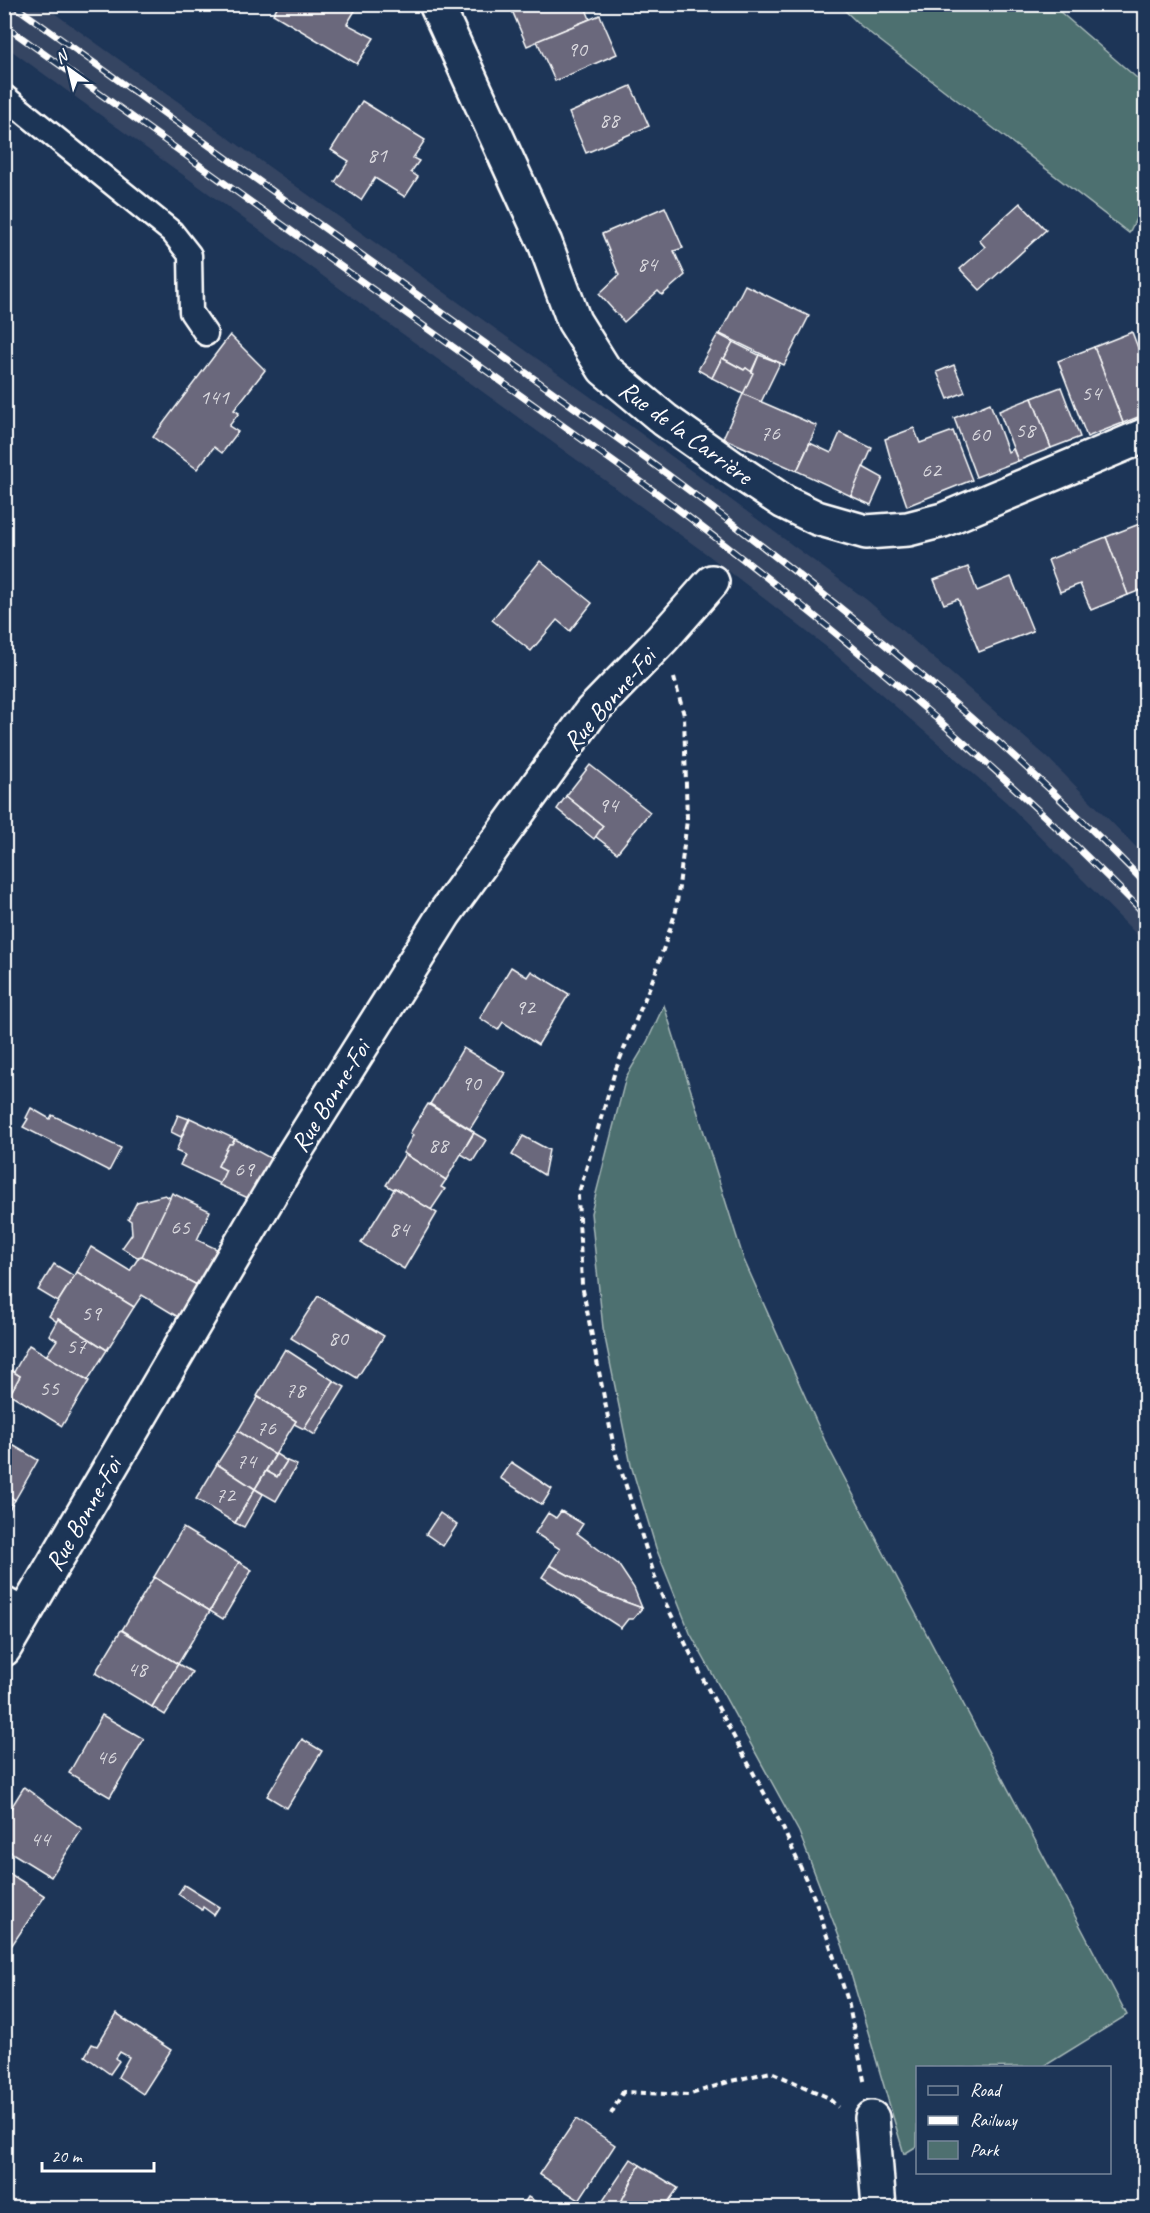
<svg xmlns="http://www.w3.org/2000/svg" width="1150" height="2213" font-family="Caveat,sans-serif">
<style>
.built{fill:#344462}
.green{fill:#4e7070;stroke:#a6b8b8;stroke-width:1.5}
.building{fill:#6a687b;stroke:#fff;stroke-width:1.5}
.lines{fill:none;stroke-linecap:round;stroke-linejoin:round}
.lane-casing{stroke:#fff;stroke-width:27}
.street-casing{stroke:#fff;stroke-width:38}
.path{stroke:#fff;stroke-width:4;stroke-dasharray:6 4.5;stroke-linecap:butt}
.lane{stroke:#1d3557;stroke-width:22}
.street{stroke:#1d3557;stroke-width:33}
.rail-casing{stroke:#fff;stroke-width:7}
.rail{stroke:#1d3557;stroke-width:4.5;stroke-dasharray:14;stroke-linecap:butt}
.labels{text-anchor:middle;stroke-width:6;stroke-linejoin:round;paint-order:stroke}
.number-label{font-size:22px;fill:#dad9de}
.street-label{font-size:26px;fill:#fff;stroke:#1d3557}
</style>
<rect width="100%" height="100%" fill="#1d3557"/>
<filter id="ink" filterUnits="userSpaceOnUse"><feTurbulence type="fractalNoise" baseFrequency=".0167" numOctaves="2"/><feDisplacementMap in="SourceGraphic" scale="12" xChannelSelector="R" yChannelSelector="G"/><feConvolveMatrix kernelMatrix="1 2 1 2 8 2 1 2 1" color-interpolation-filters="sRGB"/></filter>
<g filter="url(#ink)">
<polygon class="built" points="5,4 43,5 602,405 867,600 1047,757 1145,856 1145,943 1006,802 829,649 708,555 5,46"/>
<g class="green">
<polygon points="839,5 1052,5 1145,85 1145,200 1129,233 861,26"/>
<polygon points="664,1005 744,1260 825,1441 1127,2015 1043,2067 918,2068 917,2146 904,2154 843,1947 799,1832 690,1633 656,1548 631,1465 603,1328 591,1213 626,1077 647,1042"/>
</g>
<g class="building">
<polygon points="279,4 359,4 347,24 374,38 357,64 273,14"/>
<polygon points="519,4 584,4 590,19 527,46 511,8"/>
<polygon points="600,15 617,54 555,81 537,41"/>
<polygon points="631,86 649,126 586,153 569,113"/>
<polygon points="362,101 425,140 413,158 419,161 411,172 418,177 405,197 375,178 361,200 335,182 349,161 331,150"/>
<polygon points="1020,203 1046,230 980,290 960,269 985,247 979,240"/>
<polygon points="665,207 683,248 674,251 685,275 662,295 658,291 624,322 599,294 619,275 602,234"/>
<polygon points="745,285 809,316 784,365 720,334"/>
<polygon points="1132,332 1146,369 1146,414 1123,423 1094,347"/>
<polygon points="718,334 733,342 724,359 722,358 712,378 698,370"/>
<polygon points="230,335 265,370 234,410 239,413 229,426 238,432 222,453 214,447 197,469 153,437"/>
<polygon points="733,342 759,355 751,372 746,368 744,370 724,359"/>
<polygon points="1094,347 1123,423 1087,437 1058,361"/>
<polygon points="759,355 780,363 761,402 743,394"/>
<polygon points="722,358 744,370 746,368 753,373 743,394 712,378"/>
<polygon points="954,365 965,392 948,399 937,372"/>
<polygon points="1061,387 1080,437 1051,448 1032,398"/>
<polygon points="743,394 817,426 797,471 723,438"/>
<polygon points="1032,398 1051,448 1018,461 999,411"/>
<polygon points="990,403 1008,452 1013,449 1018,461 976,477 954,418"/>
<polygon points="914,428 920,443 953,431 972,480 907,506 890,457 885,439"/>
<polygon points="840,433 872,448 851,496 797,471 810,443 831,453"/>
<polygon points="863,467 883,478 871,505 851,496"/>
<polygon points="1142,523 1146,532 1146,588 1128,595 1106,537"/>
<polygon points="1106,537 1128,595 1091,610 1080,584 1060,592 1048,560"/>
<polygon points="540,561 592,603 570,631 557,620 531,651 492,620"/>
<polygon points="968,567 977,591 1011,577 1033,631 979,652 958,599 944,604 934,580"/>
<polygon points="590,765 650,812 617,853 595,836 603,826 566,796"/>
<polygon points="566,796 603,826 594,839 557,809"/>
<polygon points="511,967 527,977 531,971 569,994 538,1045 503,1022 498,1030 480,1018"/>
<polygon points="463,1048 505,1073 470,1129 430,1104"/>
<polygon points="428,1104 474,1132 446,1180 403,1153 413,1135 410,1133"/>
<polygon points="31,1108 50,1119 52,1115 121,1148 109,1171 23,1127 28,1119 26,1118"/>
<polygon points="178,1115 189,1119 181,1137 171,1132"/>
<polygon points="190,1118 235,1139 232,1144 229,1144 218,1166 226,1170 220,1184 180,1165 185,1155 176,1151"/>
<polygon points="474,1133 486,1140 473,1161 461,1154"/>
<polygon points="523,1136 549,1150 544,1175 512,1155"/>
<polygon points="235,1139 272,1159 248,1198 219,1185 226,1170 218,1166 229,1144 232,1144"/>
<polygon points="405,1154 446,1180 441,1187 445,1189 431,1210 395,1188 393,1189 386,1185"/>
<polygon points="395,1188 437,1213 404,1269 361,1243"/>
<polygon points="172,1193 210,1211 197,1240 219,1250 197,1285 142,1256"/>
<polygon points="165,1195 170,1198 142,1256 137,1257 122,1248 132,1234 131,1221 128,1219 137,1202"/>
<polygon points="91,1247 130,1271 139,1257 142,1256 197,1285 178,1317 142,1295 134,1307 77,1272"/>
<polygon points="54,1264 74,1276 58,1302 38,1290"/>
<polygon points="77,1272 134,1307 107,1350 58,1319 57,1322 49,1316"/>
<polygon points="318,1296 384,1336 357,1378 291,1338"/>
<polygon points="58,1319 107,1350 88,1380 46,1356 57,1340 49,1335"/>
<polygon points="29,1345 89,1381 62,1426 10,1394 20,1376 14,1372"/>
<polygon points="285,1349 334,1381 304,1429 294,1424 296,1421 257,1396"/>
<polygon points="9,1369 20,1376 10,1394 4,1391 4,1377"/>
<polygon points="334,1381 345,1387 315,1435 304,1428"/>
<polygon points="258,1397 296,1421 275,1455 238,1431"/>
<polygon points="238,1431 275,1455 255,1489 217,1464"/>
<polygon points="4,1440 38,1460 15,1500 4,1493"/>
<polygon points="276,1454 287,1461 277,1477 266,1471"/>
<polygon points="287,1461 297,1465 276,1501 255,1489 266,1471 277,1477"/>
<polygon points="511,1462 552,1489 542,1505 500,1478"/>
<polygon points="217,1464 255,1489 235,1523 196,1499"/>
<polygon points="255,1489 263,1494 244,1527 235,1523"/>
<polygon points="4,1493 15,1500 4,1517"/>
<polygon points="561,1511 583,1524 577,1533 618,1564 634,1588 642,1608 601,1593 550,1565 560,1549 535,1533 548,1513 556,1518"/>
<polygon points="440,1513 457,1525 443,1546 426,1534"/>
<polygon points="183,1528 239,1562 210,1611 154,1577"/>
<polygon points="239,1562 252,1570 223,1619 210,1611"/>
<polygon points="550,1565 601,1593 642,1608 633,1619 628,1619 621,1628 542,1577"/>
<polygon points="154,1577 210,1611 178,1664 122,1630"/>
<polygon points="121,1630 178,1664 152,1707 95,1673"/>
<polygon points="178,1664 192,1672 165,1715 152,1707"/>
<polygon points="102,1715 144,1739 110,1797 69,1773"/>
<polygon points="302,1739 322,1751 287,1808 267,1796"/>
<polygon points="24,1787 82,1829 51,1877 4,1848 4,1819"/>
<polygon points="4,1870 45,1896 12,1945 4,1940"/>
<polygon points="184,1885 219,1907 214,1915 203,1907 202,1910 178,1894"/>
<polygon points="116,2014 171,2050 143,2094 118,2077 129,2057 120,2052 116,2058 119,2061 110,2074 85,2056 92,2044 97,2046"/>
<polygon points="576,2119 615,2145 579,2200 539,2174"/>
<polygon points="631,2159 640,2165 618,2208 598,2208"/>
<polygon points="640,2165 678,2188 664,2208 618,2208"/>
<polygon points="528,2197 546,2208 521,2208"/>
</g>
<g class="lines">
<defs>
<g id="lane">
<polyline points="4,96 172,232 190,255 191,312 206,334"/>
<polyline points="4,1598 27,1611"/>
</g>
<g id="street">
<polyline points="436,4 545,243 574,321 604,369 665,420 733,468 784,502 817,518 866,532 908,529 943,520 1146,435"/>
<polyline points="4,1649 293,1155 445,913 591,712 662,639 712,582"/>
<polyline points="872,2118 879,2208"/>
</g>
</defs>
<use href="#lane" class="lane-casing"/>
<use href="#street" class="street-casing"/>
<g class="path">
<polyline points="674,678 684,715 687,820 676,911 655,974 615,1071 578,1196 582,1285 614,1448 659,1590 707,1687 782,1826 816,1902 848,2001 865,2085"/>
<polyline points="611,2114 623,2092 688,2095 731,2081 771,2072 827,2097 838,2107"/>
</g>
<use href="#lane" class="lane"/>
<use href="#street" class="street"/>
<defs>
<g id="rail">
<path d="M12,4L667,474C836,600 1000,733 1146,884"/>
<path d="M4,25L654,491C828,621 993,760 1146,915"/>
</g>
</defs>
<use href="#rail" class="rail-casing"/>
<use href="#rail" class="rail"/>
</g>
</g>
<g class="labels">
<g class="number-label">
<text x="577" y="56">90</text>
<text x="609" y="127">88</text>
<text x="377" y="162">81</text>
<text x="647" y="271">84</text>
<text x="1091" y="400">54</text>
<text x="214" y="404">141</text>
<text x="1025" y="437">58</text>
<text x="770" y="440">76</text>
<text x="980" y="441">60</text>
<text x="931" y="477">62</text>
<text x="608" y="812">94</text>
<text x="525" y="1014">92</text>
<text x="471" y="1090">90</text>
<text x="438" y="1152">88</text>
<text x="244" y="1176">69</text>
<text x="180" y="1234">65</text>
<text x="399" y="1236">84</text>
<text x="91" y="1320">59</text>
<text x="338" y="1345">80</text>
<text x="76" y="1353">57</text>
<text x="49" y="1395">55</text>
<text x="295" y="1397">78</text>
<text x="266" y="1435">76</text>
<text x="246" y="1468">74</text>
<text x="225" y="1502">72</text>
<text x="137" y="1676">48</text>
<text x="106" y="1764">46</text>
<text x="40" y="1846">44</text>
</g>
<g class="street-label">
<text transform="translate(686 432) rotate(36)" y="9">Rue de la Carrière</text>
<text transform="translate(609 699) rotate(-49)" y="9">Rue Bonne-Foi</text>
<text transform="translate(330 1096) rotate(-58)" y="9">Rue Bonne-Foi</text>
<text transform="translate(83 1514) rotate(-60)" y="9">Rue Bonne-Foi</text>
</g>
</g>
<rect width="1150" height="2213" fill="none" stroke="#1d3557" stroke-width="24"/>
<rect x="12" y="12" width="1126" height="2189" fill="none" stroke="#fff" stroke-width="2" filter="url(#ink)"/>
<rect x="916" y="2066" width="195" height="108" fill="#1d3557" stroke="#77869a" stroke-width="1.5"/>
<rect x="928" y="2086" width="30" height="9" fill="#1d3557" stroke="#77869a" stroke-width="1.5"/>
<text x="970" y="2096" font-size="18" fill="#ffffff">Road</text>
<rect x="928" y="2116" width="30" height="9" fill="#ffffff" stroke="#77869a" stroke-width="1.5"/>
<text x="970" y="2126" font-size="18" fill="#ffffff">Railway</text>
<rect x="928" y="2141" width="30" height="18" fill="#4e7070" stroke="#77869a" stroke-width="1.5"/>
<text x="970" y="2156" font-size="18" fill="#ffffff">Park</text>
<g transform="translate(69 69) rotate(326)" stroke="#1d3557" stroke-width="4.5" paint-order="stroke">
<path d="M0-4.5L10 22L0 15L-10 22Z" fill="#ffffff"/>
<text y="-9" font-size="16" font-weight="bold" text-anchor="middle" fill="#ffffff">N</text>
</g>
<path d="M42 2162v9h112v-9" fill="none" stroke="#ffffff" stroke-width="3"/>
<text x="51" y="2162" font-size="18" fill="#ffffff" stroke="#1d3557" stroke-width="4.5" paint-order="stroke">20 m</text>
</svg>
